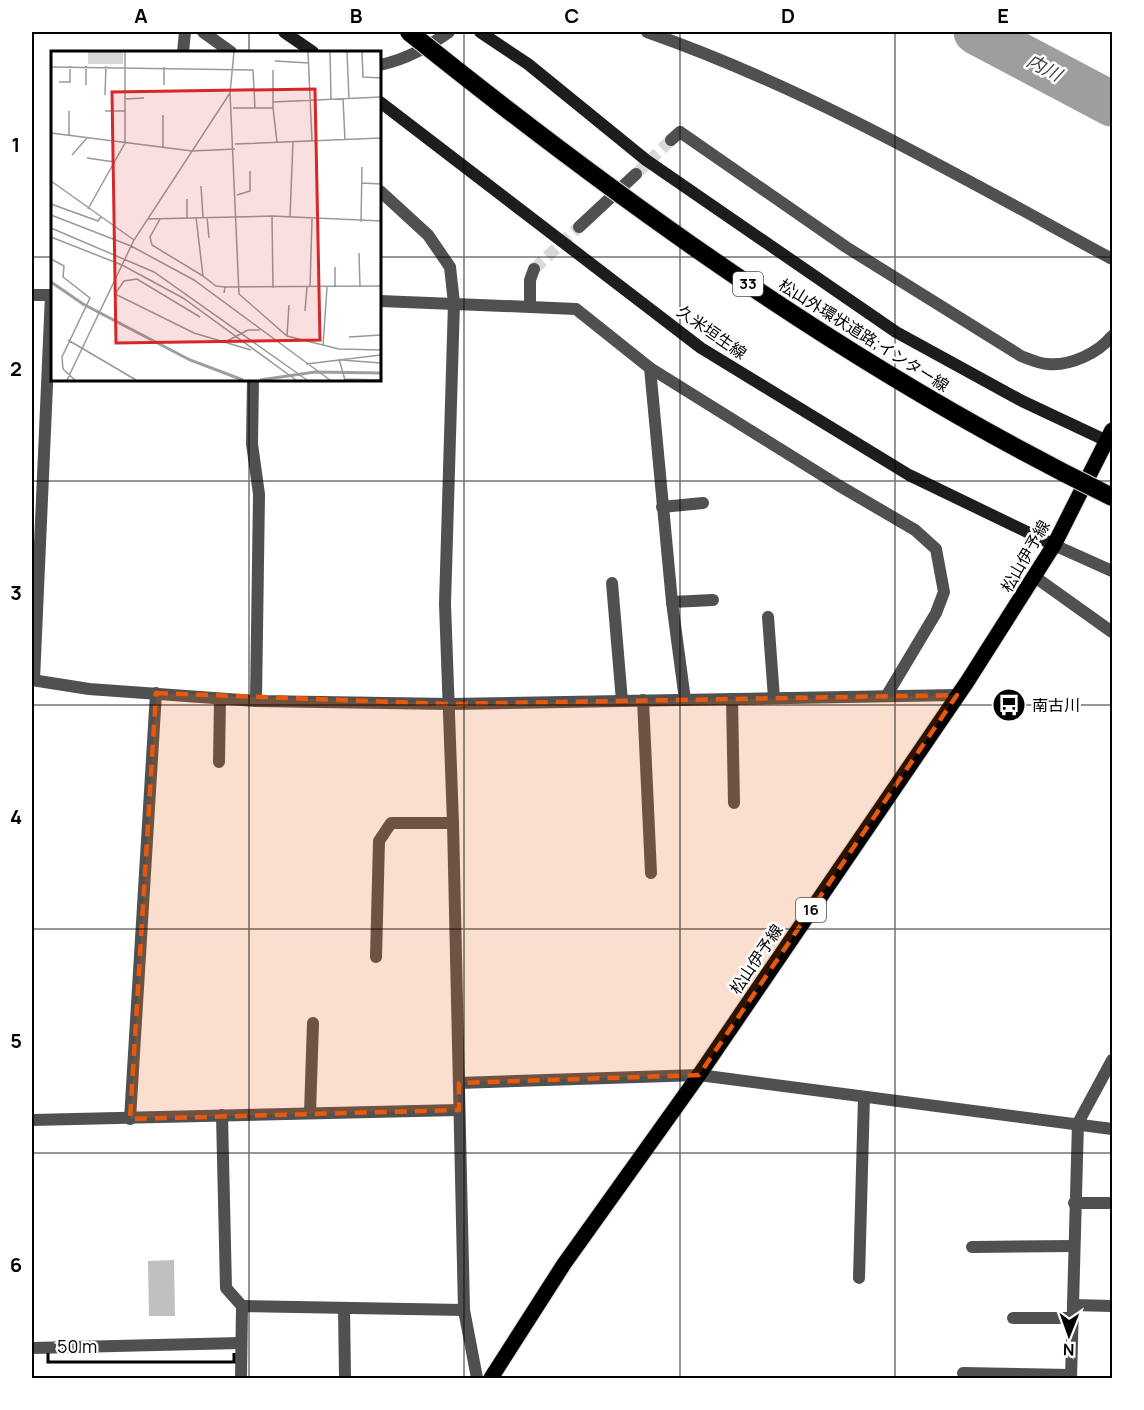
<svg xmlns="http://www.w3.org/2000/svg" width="1144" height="1410" font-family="Manrope,'Noto Sans JP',sans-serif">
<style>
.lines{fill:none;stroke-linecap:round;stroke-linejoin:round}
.river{stroke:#9e9e9e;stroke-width:45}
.building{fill:#c0c0c0}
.street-tunnel{stroke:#d9d9d9;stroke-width:12;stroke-dasharray:12 6;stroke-linecap:butt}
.primary-casing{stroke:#dbdbdb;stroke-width:17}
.street{stroke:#505050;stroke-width:12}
.secondary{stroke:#1d1d1d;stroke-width:12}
.primary{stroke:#000;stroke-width:15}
.highway-bridge-casing{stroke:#dbdbdb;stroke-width:20;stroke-linecap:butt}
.highway-bridge{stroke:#000;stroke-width:18}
.marked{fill:#e8590c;fill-opacity:0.2;stroke:#e8590c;stroke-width:4.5;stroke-dasharray:12 8;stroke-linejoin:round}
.grid{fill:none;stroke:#000;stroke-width:1.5;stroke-opacity:0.55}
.labels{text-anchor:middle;stroke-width:5;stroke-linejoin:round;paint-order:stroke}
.shield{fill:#fff;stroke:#4c4c4c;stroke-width:1.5}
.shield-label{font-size:15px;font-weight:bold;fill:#000}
.street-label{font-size:16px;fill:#000;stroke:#fff}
.poi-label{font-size:16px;fill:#000;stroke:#fff;text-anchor:start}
.water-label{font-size:18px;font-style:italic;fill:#3f3f3f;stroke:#fff}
.inset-river{fill:none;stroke:#9e9e9e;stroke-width:3}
.inset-road{fill:none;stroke:#999;stroke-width:1.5}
.view{fill:#d62828;fill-opacity:0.15;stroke:#d62828;stroke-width:3}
.inset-edge{fill:none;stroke:#000;stroke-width:3}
.neatline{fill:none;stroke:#000;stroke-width:2}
.grid-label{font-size:20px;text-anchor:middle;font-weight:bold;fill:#000}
</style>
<rect width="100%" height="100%" fill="#fff"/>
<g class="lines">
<polyline class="river" points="976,32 1112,104"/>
</g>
<polygon class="building" points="174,1260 175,1316 149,1316 148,1261"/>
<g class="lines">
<g class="street-tunnel">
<polyline points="636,174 671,140"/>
<polyline points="534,269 579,227"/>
</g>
<defs>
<polyline id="primary" points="491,1378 564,1264 699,1075 967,682 1054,545 1112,430"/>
</defs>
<use href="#primary" class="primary-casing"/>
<g class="street">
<polyline points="203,32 231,52"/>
<path d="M647,32C810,89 961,177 1112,259"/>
<polyline points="183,52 185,32"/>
<path d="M380,65C407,59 426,48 449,32"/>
<path d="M671,140L680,132L846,247L1021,356C1029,359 1040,364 1048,364C1071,366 1098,353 1112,336"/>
<polyline points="380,191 428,235 450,267 454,303 445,604 453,823 464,1310 477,1378"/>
<polyline points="579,227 636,174"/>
<polyline points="32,295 52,295"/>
<polyline points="380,301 530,307 530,280 534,269"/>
<polyline points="530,307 576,309 650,368 672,602 685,700"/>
<polyline points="650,368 838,485 915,530 936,549 944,592 936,613 887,695"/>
<polyline points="253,380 252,444 259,494 256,701"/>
<polyline points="662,507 703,503"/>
<polyline points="1054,545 1112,571"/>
<polyline points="1035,577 1112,632"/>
<polyline points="612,583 622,701"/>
<polyline points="672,602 713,600"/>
<polyline points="768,617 774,698"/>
<polyline points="32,680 89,689 256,701 450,704 957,695"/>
<polyline points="34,680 51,295"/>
<polyline points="732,699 734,803"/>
<polyline points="643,700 651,873"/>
<polyline points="219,762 220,699"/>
<polyline points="376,957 379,841 391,823 453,823"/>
<polyline points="459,1083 699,1075 1112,1129"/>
<polyline points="310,1113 313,1023"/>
<polyline points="222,1115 226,1288 242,1306"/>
<polyline points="130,1119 156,693"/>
<polyline points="32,1120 459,1110"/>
<polyline points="1074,1203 1112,1203"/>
<polyline points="972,1247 1074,1246"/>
<polyline points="859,1278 864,1097"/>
<polyline points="1073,1305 1112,1306"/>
<polyline points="344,1308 345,1378"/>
<polyline points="1013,1318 1072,1318"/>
<polyline points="32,1348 241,1343"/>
<polyline points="963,1373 1071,1375"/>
<polyline points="241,1378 242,1306 464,1310"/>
<polyline points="1071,1378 1078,1123 1112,1060"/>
</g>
<g class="secondary">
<polyline points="284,32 313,52"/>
<polyline points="480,32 528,64 646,160 896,332 1022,401 1107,441"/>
<polyline points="380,102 701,348 909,475 1054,545"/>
</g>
<use href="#primary" class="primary"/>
<defs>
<path id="highway-bridge" d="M409,32C628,208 859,373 1112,497"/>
</defs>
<use href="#highway-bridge" class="highway-bridge-casing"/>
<use href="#highway-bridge" class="highway-bridge"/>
</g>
<path class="marked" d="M156,693L450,704L957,695L699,1075L459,1083V1110L130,1119Z"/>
<path class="grid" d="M249,32V52M464,32V1378M680,32V1378M895,32V1378M32,257H52M380,257H1112M249,380V1378M32,481H1112M32,705H1112M32,929H1112M32,1153H1112"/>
<defs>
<symbol id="bus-disc" viewBox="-11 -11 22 22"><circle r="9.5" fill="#000" stroke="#fff"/><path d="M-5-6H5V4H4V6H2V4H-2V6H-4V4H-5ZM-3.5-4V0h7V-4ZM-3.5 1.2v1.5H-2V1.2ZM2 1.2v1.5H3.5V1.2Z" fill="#fff"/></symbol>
</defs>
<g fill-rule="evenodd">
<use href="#bus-disc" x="990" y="686" width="38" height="38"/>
</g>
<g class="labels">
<g class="shield">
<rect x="733" y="272" width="30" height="24" rx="4.5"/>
<rect x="796" y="898" width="30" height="24" rx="4.5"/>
</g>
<g class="shield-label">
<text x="748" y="289">33</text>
<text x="811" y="915">16</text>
</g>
<g class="street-label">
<text transform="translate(712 332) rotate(35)" y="6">久米垣生線</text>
<text transform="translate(864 335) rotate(32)" y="6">松山外環状道路;インター線</text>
<text transform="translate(1025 556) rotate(-60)" y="6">松山伊予線</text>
<text transform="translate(756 959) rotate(-56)" y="6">松山伊予線</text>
</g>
<g class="poi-label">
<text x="1032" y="711">南古川</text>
</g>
<g class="water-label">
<text transform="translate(1044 68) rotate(28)" y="6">内川</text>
</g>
</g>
<g transform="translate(51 51)">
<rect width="330" height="330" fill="#fff"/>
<path d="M37,1H72V13H37Z" fill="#d7d7d7"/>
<path class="inset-river" d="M0,231L32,253L139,309L192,329M209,329L264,321L330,322"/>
<path class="inset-road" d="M257,1L261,90M279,1L280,48M296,1L298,48M311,1L312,26L330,27M329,1L330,27M224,10L258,12M35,15V34M0,16L202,19L204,57M8,31H19V15M113,34V16M179,42L188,243L236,285L288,298L330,299M54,44L55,15M74,48L93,47M292,48L294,89M222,51L330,46M182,57H222V19M222,57L226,91M54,60H74M0,82L141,100L184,98M18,84V60M184,93L330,87M112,96V64M21,104L36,87M36,107L64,111M0,130L83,189M311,132L330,133M150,135L152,166M186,144L199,140V120M136,148V167M0,153L47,170L50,166M37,158L74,92V1M0,164L80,195M221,165L222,237M145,166L152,225L165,235L174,236M156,166L158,187M239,166L242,90M97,168L221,165L330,170M109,168L99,186L101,194L152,225M310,171L311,116M0,177L103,221L256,329M0,186L71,214M80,195L143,229L279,329M308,202L309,236M0,208L13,215L12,226L39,247L11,306L12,318L24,329M71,214L132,247L245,329M284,216V236M259,236L261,168M173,242L174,236L330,235M254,260L256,236M149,266L86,228L73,230L64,243L143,282L200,299M236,285L238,254M298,286L330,284M17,289L85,329M176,290L197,279H209M272,295L276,236M288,308L294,329M291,309L330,312M255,313L330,304M294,328L330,329M16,329L83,189L179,42L183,1"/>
<path class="view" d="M264,38L269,289L65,292L61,41Z"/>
<rect width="330" height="330" class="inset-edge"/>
</g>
<rect width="1144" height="1410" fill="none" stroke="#ffffff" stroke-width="66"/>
<g transform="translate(1069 1335) rotate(181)" stroke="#ffffff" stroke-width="4.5" paint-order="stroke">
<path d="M0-4.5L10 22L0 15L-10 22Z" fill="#000000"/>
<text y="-9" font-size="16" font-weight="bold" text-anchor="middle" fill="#000000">N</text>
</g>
<path d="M48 1353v9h186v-9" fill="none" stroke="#000000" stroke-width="3"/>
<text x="57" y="1353" font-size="18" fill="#000000" stroke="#ffffff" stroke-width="4.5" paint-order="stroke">50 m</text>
<rect x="33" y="33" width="1078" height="1344" class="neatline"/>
<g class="grid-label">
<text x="141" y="23">A</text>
<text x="356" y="23">B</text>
<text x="572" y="23">C</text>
<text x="788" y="23">D</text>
<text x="1003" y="23">E</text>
<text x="16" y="152">1</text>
<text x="16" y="376">2</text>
<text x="16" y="600">3</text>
<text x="16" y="824">4</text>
<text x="16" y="1048">5</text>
<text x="16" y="1272">6</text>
</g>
</svg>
